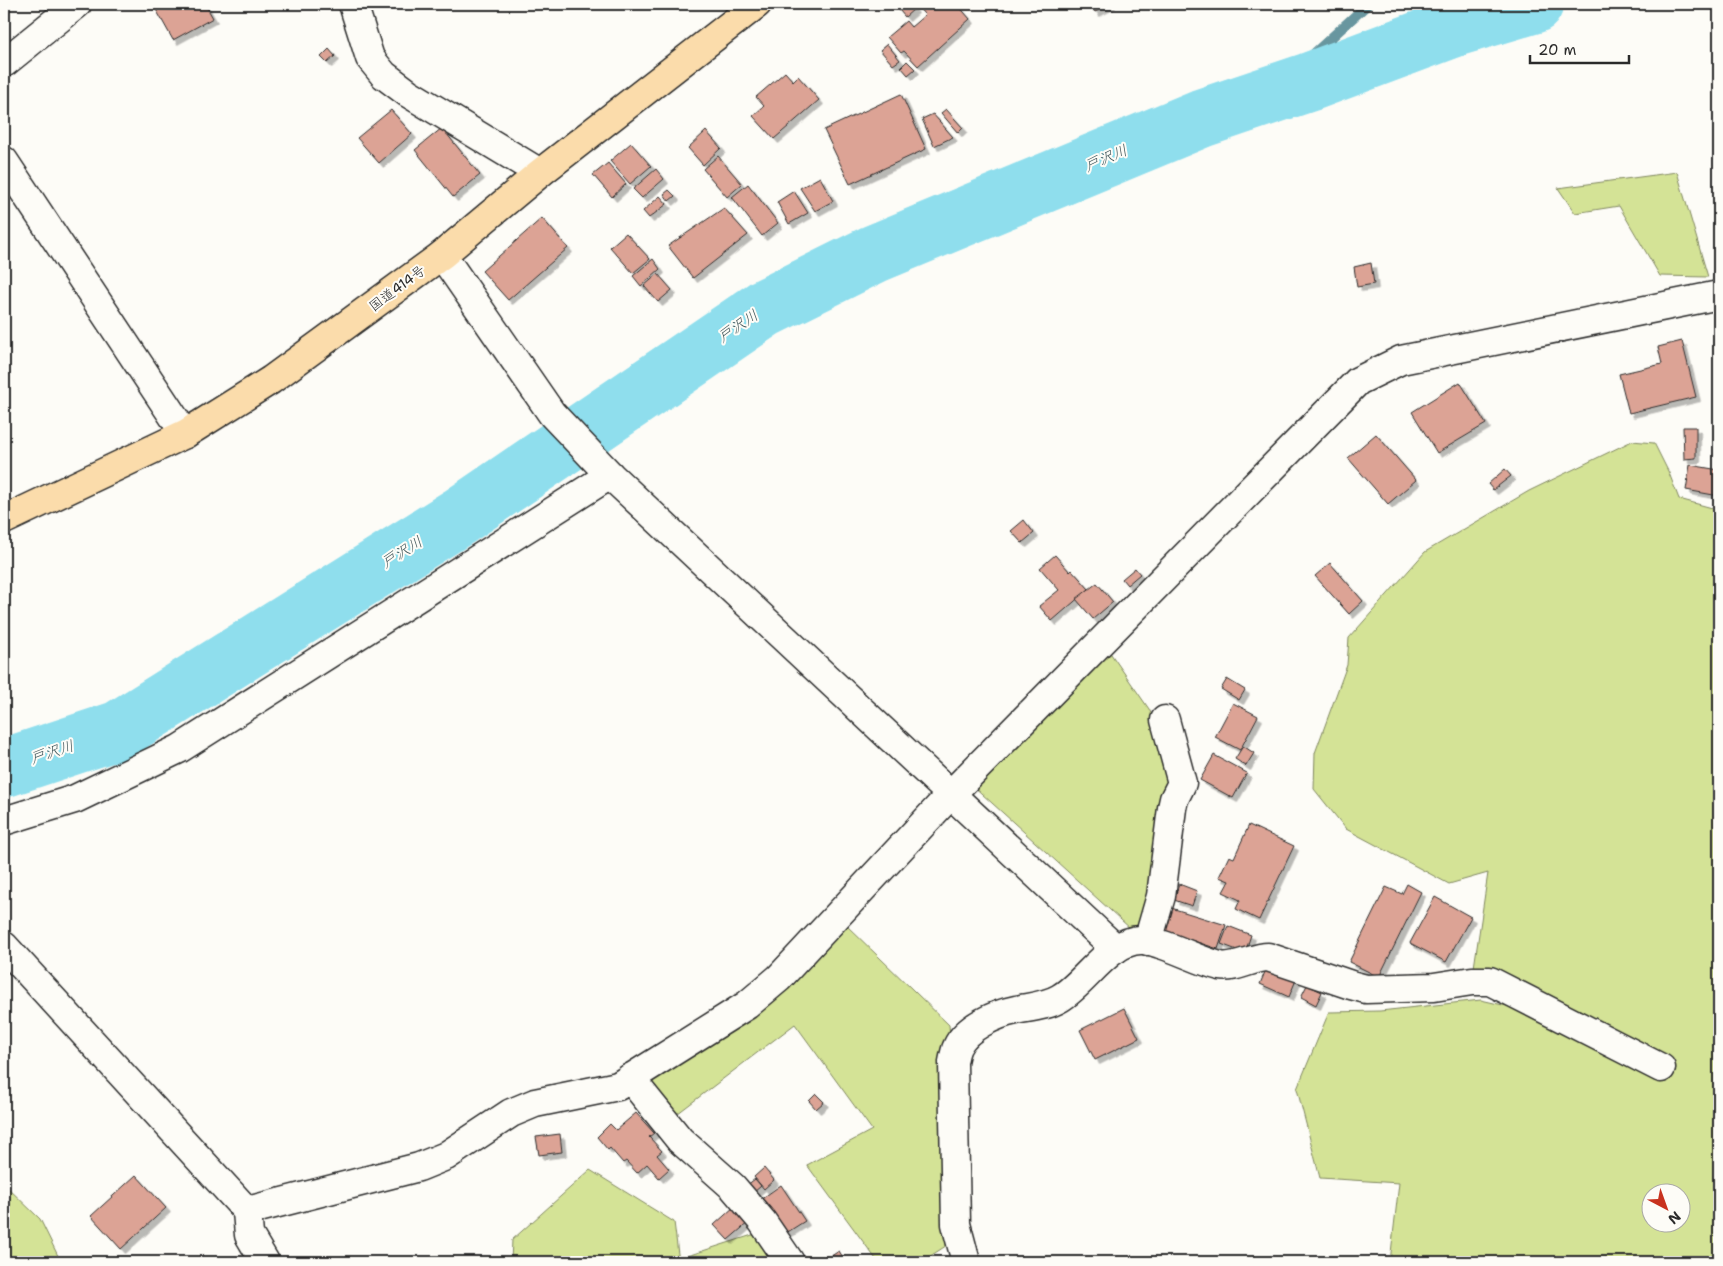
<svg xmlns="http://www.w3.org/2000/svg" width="1723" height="1266" font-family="'Shantell Sans','Klee One',sans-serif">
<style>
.green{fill:#d4e396;stroke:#808760;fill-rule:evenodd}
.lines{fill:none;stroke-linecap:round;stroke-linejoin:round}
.stream{stroke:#67969f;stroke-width:10}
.river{stroke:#8fdeed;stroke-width:59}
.building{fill:#dca395;stroke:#2b2b2b;filter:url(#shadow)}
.minor-casing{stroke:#2b2b2b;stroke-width:31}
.highway-casing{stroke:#2b2b2b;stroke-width:31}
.minor{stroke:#fdfcf7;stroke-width:28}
.highway{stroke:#fbdcab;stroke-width:28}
.labels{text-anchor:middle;stroke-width:4;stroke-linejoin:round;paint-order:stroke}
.street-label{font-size:14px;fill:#2b2b2b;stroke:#fdfcf7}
.water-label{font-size:15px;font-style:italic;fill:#44585c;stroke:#fdfcf7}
</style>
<defs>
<filter id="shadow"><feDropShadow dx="4.5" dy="4.5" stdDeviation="0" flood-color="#0004"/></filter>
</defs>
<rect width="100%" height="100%" fill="#fdfcf7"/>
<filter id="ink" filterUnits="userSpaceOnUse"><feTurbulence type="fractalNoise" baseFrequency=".02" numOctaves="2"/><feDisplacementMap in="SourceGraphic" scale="10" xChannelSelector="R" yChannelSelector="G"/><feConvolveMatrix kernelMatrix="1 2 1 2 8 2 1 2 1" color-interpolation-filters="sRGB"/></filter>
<g filter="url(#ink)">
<g class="green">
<polygon points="1677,172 1708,277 1660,276 1619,206 1575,213 1558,188"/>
<path d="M1632,441L1654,443L1669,473L1679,499L1716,509L1719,507V1262H1390L1399,1183L1320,1178L1297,1089L1329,1012L1380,1011L1481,1000L1542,1014L1472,981L1488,873L1449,884L1346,829L1314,789L1315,753L1347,665L1349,638L1425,552L1529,491ZM1650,1194H1680V1224H1650Z"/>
<polygon points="1102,641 1149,709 1182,779 1142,939 971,784"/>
<polygon points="845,924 949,1025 955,1097 952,1242 921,1262 878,1262 807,1165 872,1130 795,1024 669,1120 630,1078"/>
<polygon points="590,1170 674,1222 679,1262 511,1262 512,1240"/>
<polygon points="4,1184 40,1219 61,1262 4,1262"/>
<polygon points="768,1230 793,1262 687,1262 687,1256"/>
</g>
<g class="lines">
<polyline class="stream" points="1292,88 1308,59 1368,4"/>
<polyline class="river" points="4,768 119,730 460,516 765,308 874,254 1202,118 1309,82 1456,27 1534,4"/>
</g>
<g class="building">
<polygon points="153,4 205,4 213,18 173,40"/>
<polygon points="894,4 910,4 914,9 905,17"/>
<polygon points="917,4 957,4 970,19 918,66 904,51 901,53 887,37 906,21 911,27 925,15 916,5"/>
<polygon points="1090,4 1111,4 1095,12"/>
<polygon points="887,44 900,60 893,65 880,50"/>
<polygon points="329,49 335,56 327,63 321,57"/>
<polygon points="907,61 915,69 908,75 901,67"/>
<polygon points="785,72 793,81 798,76 819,100 774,139 753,116 764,106 756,97"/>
<polygon points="901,94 926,149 850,184 824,130"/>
<polygon points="946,109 963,128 958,133 941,113"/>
<polygon points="391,110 412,134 379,163 357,138"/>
<polygon points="933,114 953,137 934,146 922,119"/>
<polygon points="442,128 480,175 453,197 415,150"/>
<polygon points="706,131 721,148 703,165 688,148"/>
<polygon points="631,143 651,166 630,184 610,161"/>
<polygon points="718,156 742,184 727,197 703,169"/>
<polygon points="608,163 626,184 612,197 593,175"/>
<polygon points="656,169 664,179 642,198 633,189"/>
<polygon points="820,177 833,201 815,211 800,188"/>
<polygon points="748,184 778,223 762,236 732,197"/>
<polygon points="669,190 675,196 669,201 664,194"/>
<polygon points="794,191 808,213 789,224 777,202"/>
<polygon points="660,196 667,204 649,218 643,211"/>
<polygon points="724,208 748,235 693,278 668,246"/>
<polygon points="542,218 568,248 508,300 482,271"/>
<polygon points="626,233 650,259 633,273 610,247"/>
<polygon points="653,259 660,269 641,286 633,276"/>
<polygon points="1371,263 1374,284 1357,287 1354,267"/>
<polygon points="658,274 672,290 658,302 644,286"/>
<polygon points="1682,341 1696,397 1629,413 1619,374 1662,364 1658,347"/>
<polygon points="1460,382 1486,424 1437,453 1412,412"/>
<polygon points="1683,427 1696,427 1696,458 1684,459"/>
<polygon points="1376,434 1416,480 1388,504 1348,458"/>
<polygon points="1690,465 1719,470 1719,496 1686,490"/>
<polygon points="1505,469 1511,476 1493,490 1488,484"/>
<polygon points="1024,520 1034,533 1022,543 1011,531"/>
<polygon points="1055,555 1070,572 1072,570 1089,589 1052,621 1039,606 1059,590 1040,568"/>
<polygon points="1330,563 1363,601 1349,614 1315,576"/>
<polygon points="1135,568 1140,574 1127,585 1122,579"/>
<polygon points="1097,583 1113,602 1093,619 1076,599"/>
<polygon points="1227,679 1245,690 1239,700 1221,689"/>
<polygon points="1233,703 1258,716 1240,750 1215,737"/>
<polygon points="1243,746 1254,753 1246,766 1235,759"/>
<polygon points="1214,755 1247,773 1233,798 1200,780"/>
<polygon points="1249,825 1294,846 1259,920 1236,909 1240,900 1223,892 1229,881 1219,877 1229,856 1234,858"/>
<polygon points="1179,884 1197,891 1192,906 1174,900"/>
<polygon points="1407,884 1421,892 1379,977 1349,962 1386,887 1402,894"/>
<polygon points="1435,897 1471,917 1446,962 1410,943"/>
<polygon points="1168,907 1226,925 1218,949 1161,930"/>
<polygon points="1228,926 1251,935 1245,953 1221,944"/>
<polygon points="1267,967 1296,980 1289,997 1260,984"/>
<polygon points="1307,985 1322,992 1316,1005 1301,997"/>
<polygon points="1124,1008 1139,1038 1095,1060 1080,1030"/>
<polygon points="816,1094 824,1102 816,1109 809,1101"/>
<polygon points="636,1113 654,1133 649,1137 662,1151 657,1155 669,1169 659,1178 647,1164 637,1173 626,1161 623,1163 610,1148 608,1150 597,1137 610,1124 616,1130"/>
<polygon points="560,1134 562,1152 539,1155 536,1137"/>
<polygon points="764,1168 774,1180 764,1189 754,1177"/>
<polygon points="136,1175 166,1208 121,1249 91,1216"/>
<polygon points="755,1179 761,1186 753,1193 747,1185"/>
<polygon points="781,1185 805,1221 783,1235 760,1200"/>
<polygon points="735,1206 749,1222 728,1240 714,1225"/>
<polygon points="839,1251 846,1262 822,1262"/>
</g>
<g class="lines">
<defs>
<g id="minor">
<polyline points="353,4 370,58 384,75 408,93 540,173"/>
<polyline points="4,63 77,4"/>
<polyline points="4,161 185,434"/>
<polyline points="442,255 552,414 610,475 1116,949"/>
<polyline points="4,821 75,799 179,749 610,475"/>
<polyline points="1148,941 1161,896 1172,808 1174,799 1182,783 1165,720"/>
<polyline points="4,946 247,1211 419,1167 446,1156 511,1113 535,1103 618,1086 747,1005 779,978 951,794 1358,381 1401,360 1719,295"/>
<polyline points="630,1078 680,1140 733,1187 762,1221 790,1262"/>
<polyline points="247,1211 249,1235 265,1262"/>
<path d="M966,1262L956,1224L953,1062C954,1057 955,1051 957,1047C966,1027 996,1014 1016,1010C1030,1007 1047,1006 1060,998C1086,983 1109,940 1141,940C1147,939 1154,942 1160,944C1180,950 1200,961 1220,966C1236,969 1253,957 1268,957L1351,985L1366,989L1434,987L1472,981H1490L1661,1068"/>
</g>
<polyline id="highway" points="4,520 185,434 271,380 442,255 540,173 757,4"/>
</defs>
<use href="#minor" class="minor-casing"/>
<use href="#highway" class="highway-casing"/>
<use href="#minor" class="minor"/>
<use href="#highway" class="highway"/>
</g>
</g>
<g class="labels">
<g class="street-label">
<text transform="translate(397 288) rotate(-37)" y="5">国道414号</text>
</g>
<g class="water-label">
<text transform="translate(1106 158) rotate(-23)" y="5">戸沢川</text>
<text transform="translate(738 326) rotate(-34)" y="5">戸沢川</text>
<text transform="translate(402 552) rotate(-32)" y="5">戸沢川</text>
<text transform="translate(52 752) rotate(-18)" y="5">戸沢川</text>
</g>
</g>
<rect width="1723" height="1266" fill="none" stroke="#fdfcf7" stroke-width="20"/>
<rect x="10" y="10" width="1703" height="1246" fill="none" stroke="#2b2b2b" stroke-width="2" filter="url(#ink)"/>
<g transform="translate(1666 1208) rotate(139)"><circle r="24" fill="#fdfcf7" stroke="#a9a8a5"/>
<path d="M0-4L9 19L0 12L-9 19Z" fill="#c8321e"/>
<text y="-8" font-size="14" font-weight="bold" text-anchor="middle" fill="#2b2b2b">N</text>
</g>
<path d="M1530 55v8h99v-8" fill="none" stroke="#2b2b2b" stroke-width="2.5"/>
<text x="1538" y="55" font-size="15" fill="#2b2b2b" stroke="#fdfcf7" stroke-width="4" paint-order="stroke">20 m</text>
</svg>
